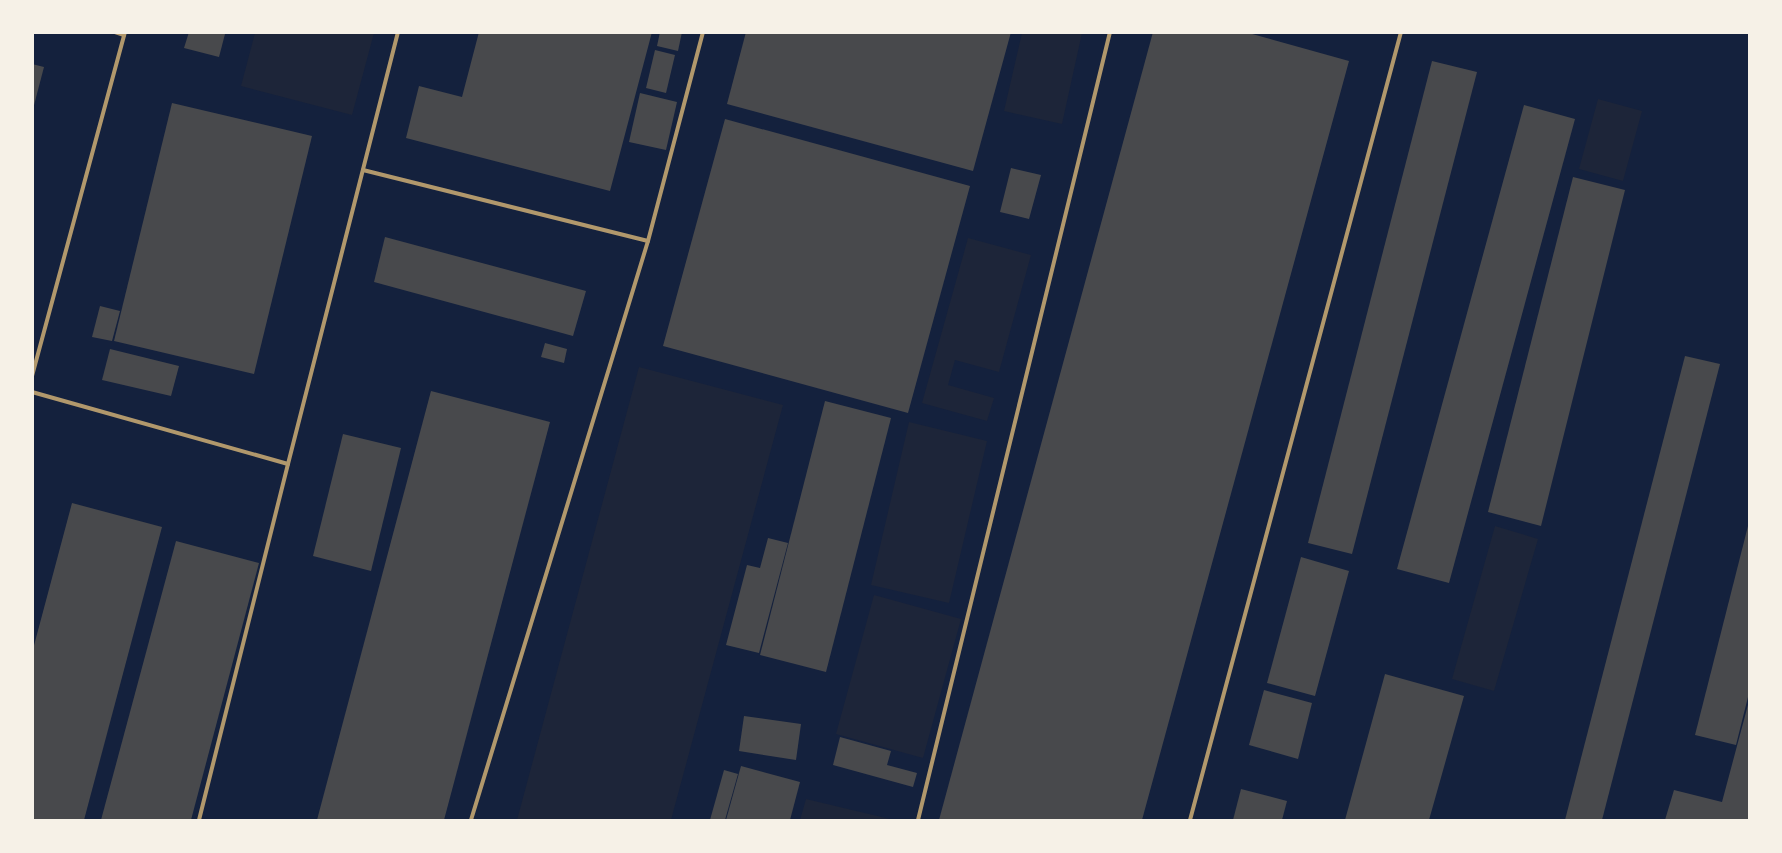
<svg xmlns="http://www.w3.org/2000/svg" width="1782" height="853" font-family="Merriweather,serif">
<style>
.green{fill:#1d2539}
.building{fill:#48494c}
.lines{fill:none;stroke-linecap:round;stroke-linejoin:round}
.service{stroke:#b1986c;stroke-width:4}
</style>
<rect width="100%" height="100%" fill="#14213d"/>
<g class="green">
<polygon points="255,33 374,33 352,115 241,86"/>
<polygon points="1022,33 1082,33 1062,124 1004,111"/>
<polygon points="1598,99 1642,111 1623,181 1579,169"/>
<polygon points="968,238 1031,255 999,372 955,360 948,385 994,398 987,421 922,403"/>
<polygon points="639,367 783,405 671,820 517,820"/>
<polygon points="909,422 987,441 949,603 871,585"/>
<polygon points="1495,526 1538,539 1494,691 1452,679"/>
<polygon points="874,595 961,619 923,758 836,734"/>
<polygon points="806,799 894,820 800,820"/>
</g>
<g class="building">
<polygon points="189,32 225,34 219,57 184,48"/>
<polygon points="479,32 652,32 610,191 406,138 419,86 462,97"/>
<polygon points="660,32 682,32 678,51 657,46"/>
<polygon points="746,32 1011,32 973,171 727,104"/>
<polygon points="1153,32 1245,32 1349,61 1142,820 939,820"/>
<polygon points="655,50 675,55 666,93 646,88"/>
<polygon points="1432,61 1477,72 1352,554 1308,543"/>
<polygon points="32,64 44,67 33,109 32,109"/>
<polygon points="640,93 677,102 666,150 629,142"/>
<polygon points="172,103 312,136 254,374 114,341"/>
<polygon points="1524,105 1575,119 1449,583 1397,569"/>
<polygon points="725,119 970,186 908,413 663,346"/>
<polygon points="1011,168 1041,175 1029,219 1000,212"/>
<polygon points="1573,177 1625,190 1541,526 1488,512"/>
<polygon points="385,237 586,291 573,336 374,282"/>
<polygon points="100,306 120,311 112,341 92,337"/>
<polygon points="545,343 567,349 564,363 541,357"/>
<polygon points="110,349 179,366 171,396 102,380"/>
<polygon points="1685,356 1720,364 1602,820 1565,820"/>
<polygon points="431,391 550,422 444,820 317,820"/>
<polygon points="825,401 891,418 826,672 760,655"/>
<polygon points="343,434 401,448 371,571 313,556"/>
<polygon points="72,503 162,527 84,820 32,820 32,653"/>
<polygon points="1749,522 1750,689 1736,745 1695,735"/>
<polygon points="768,538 788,543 759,653 726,645 747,565 760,568"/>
<polygon points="176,541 259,563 191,820 101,820"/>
<polygon points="1301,557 1349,571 1315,696 1267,683"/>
<polygon points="1385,674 1464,696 1429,820 1345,820"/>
<polygon points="1264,690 1312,703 1298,759 1249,745"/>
<polygon points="1749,701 1750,820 1665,820 1674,790 1722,802"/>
<polygon points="744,716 801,724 796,760 739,751"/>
<polygon points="840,737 891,751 887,765 917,773 913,787 833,765"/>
<polygon points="741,766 800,782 790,820 726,820"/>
<polygon points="724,770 738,774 725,820 710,820"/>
<polygon points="1241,789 1287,801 1282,820 1233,820"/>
</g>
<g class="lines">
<g class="service">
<polyline points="115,32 124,35"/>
<polyline points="363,170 648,241"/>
<polyline points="32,376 125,32"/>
<polyline points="32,392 288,464"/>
<polyline points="199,820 288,464 398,32"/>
<polyline points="471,820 648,241 703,32"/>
<polyline points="918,820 1110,32"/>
<polyline points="1190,820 1401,32"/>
</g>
</g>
<rect width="1782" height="853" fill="none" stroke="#f6f1e7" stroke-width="68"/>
</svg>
